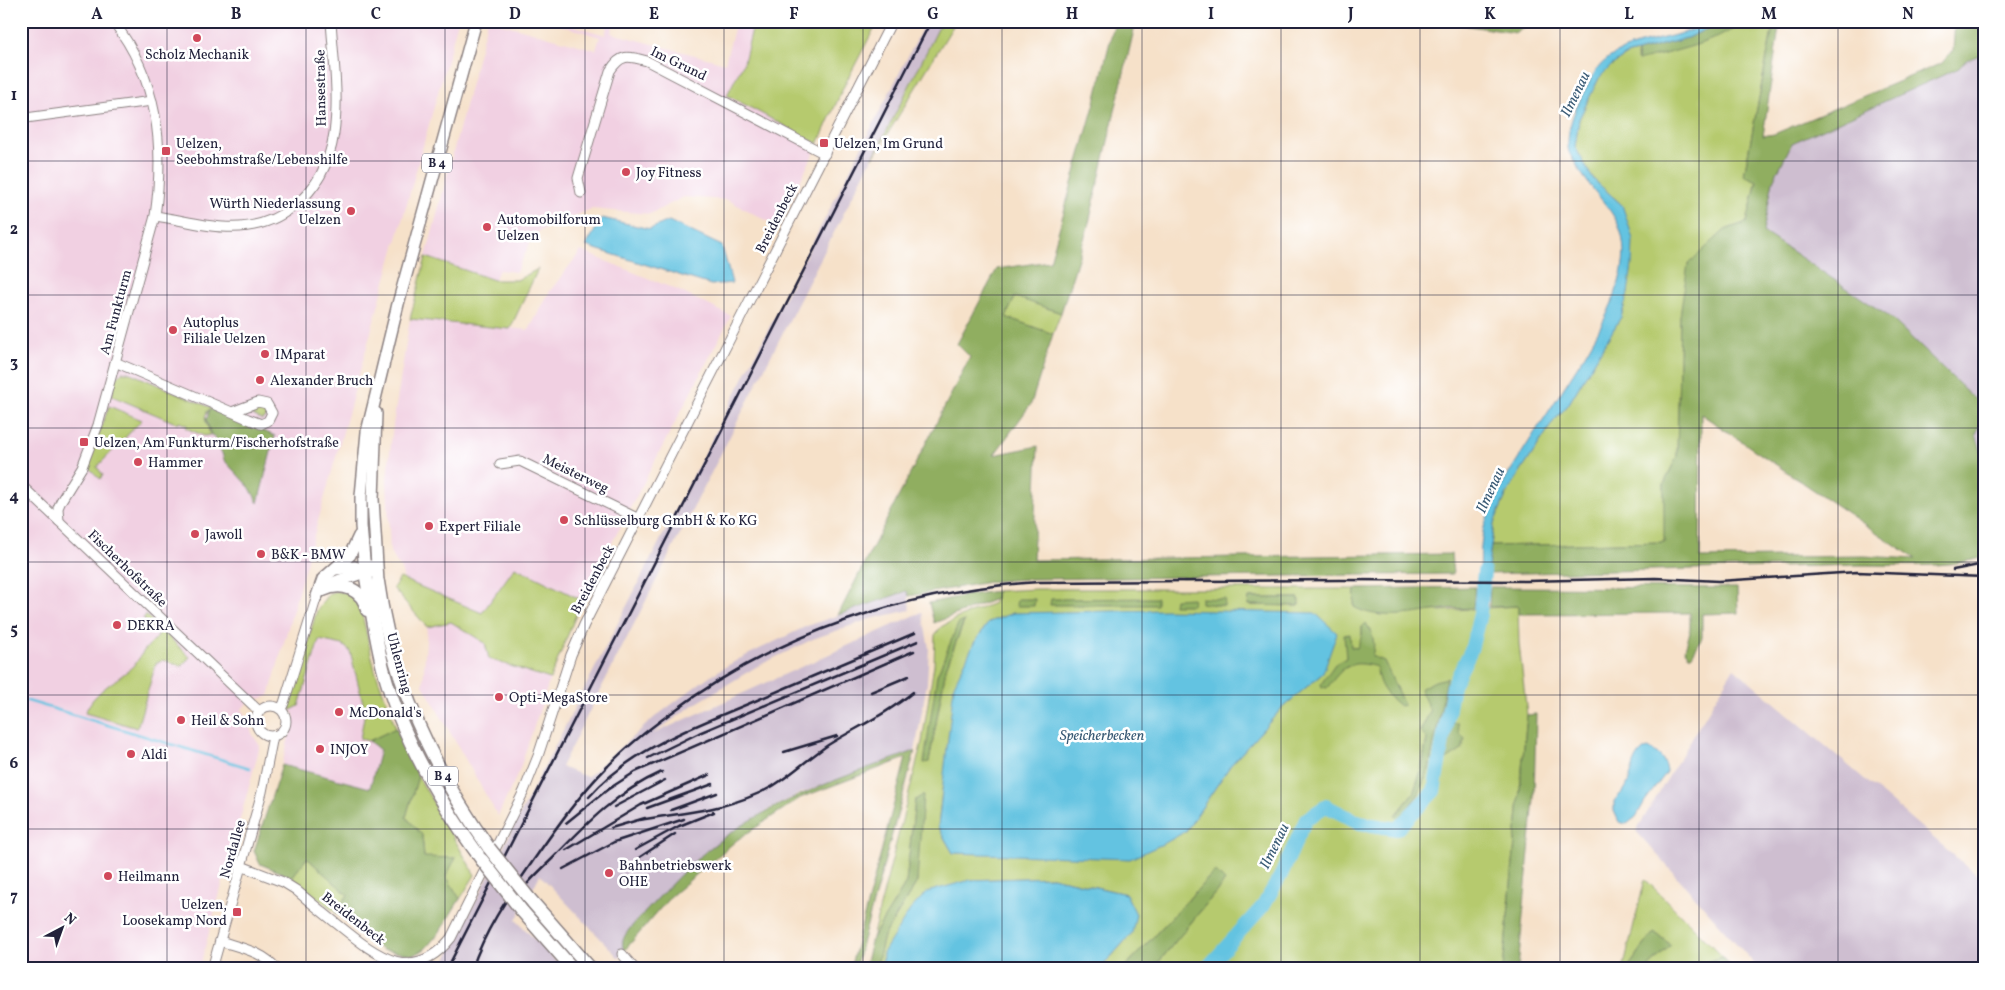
<svg xmlns="http://www.w3.org/2000/svg" width="2005" height="990" font-family="Vollkorn,serif">
<style>
.built{fill:#f1d0e2}
.industrial{fill:#cebed0}
.green{fill:#b6ca6e;stroke:#6c7654;fill-rule:evenodd}
.forest{fill:#90ae61;stroke:#59684e;fill-rule:evenodd}
.water{fill:#63c3e1;stroke:#42728e}
.lines{fill:none;stroke-linecap:round;stroke-linejoin:round}
.stream{stroke:#63c3e1;stroke-width:2.5}
.river{stroke:#63c3e1;stroke-width:14}
.minor-casing{stroke:#8c8282;stroke-width:11}
.major-casing{stroke:#8c8282;stroke-width:14}
.highway-casing{stroke:#8c8282;stroke-width:15}
.minor{stroke:#fff;stroke-width:9}
.major{stroke:#fff;stroke-width:11}
.highway{stroke:#fff;stroke-width:12}
.rail{stroke:#22223b;stroke-width:2.5}
.highway-bridge-casing{stroke:#8c8282;stroke-width:15;stroke-linecap:butt}
.highway-bridge{stroke:#fff;stroke-width:12}
.grid{fill:none;stroke:#22223b;stroke-width:1;stroke-opacity:0.55}
.poi-dot{fill:#d1495b;stroke:#fff;stroke-width:2}
.labels{text-anchor:middle;stroke-width:5;stroke-linejoin:round;paint-order:stroke}
.shield{fill:#fff;stroke:#646476;stroke-width:1}
.shield-label{font-size:12px;font-weight:bold;fill:#22223b}
.poi-label{font-size:14px;fill:#22223b;stroke:#fff;text-anchor:start}
.street-label{font-size:14px;fill:#22223b;stroke:#fff}
.water-label{font-size:15px;font-style:italic;fill:#395a75;stroke:#fff}
.neatline{fill:none;stroke:#22223b;stroke-width:2}
.grid-label{font-size:16px;text-anchor:middle;font-weight:bold;fill:#22223b}
</style>
<rect width="100%" height="100%" fill="#fff"/>
<filter id="ink" filterUnits="userSpaceOnUse"><feTurbulence type="fractalNoise" baseFrequency=".02" numOctaves="2"/><feDisplacementMap in="SourceGraphic" scale="10" xChannelSelector="R" yChannelSelector="G"/><feConvolveMatrix kernelMatrix="1 2 1 2 8 2 1 2 1" color-interpolation-filters="sRGB"/></filter>
<filter id="wash" filterUnits="userSpaceOnUse"><feTurbulence type="fractalNoise" baseFrequency=".0096" numOctaves="4" result="noise"/><feDisplacementMap in="SourceGraphic" scale="20" xChannelSelector="R" yChannelSelector="G"/><feGaussianBlur stdDeviation="1.12" result="paint"/><feColorMatrix in="noise" values="0 0 0 0 0 0 0 0 0 0 0 0 0 0 0 0 0 1.4 0 .05"/><feComposite in="paint" operator="in"/></filter>
<g filter="url(#wash)">
<rect width="100%" height="100%" fill="#f6e1c9"/>
<g class="built">
<polygon points="21,21 458,21 269,696 259,699 253,696 242,709 253,735 260,746 199,969 21,969"/>
<polygon points="487,21 492,21 596,50 600,37 547,21 556,21 605,35 609,21 614,21 611,33 725,63 735,25 721,21 754,21 744,62 727,96 818,144 778,227 728,200 684,197 650,214 591,209 535,233 516,272 499,270 494,280 426,257"/>
<polygon points="581,251 677,290 731,316 582,600 515,568 482,613 404,580 401,569 390,552 387,479 393,425 410,319 529,330 550,291"/>
<polygon points="451,622 485,643 489,659 550,679 519,771 498,816 423,685 427,627"/>
<polygon points="319,639 343,645 350,651 365,711 360,739 369,741 380,750 370,788 282,765 294,716 291,710 299,706"/>
</g>
<g class="industrial">
<polygon points="926,21 942,21 561,767 587,777 655,717 708,677 739,659 807,626 908,591 910,610 870,619 813,639 756,667 692,706 653,734 922,612 929,648 927,683 915,751 801,793 769,809 733,831 698,859 631,927 623,938 624,951 619,958 540,875 516,920 564,969 441,969"/>
<polygon points="1984,53 1984,408 1891,318 1763,232 1773,181 1792,143 1959,68 1965,61"/>
<polygon points="1984,415 1984,461 1976,434"/>
<polygon points="1734,668 1984,881 1984,969 1759,969 1636,831"/>
</g>
<g class="green">
<polygon points="754,21 878,21 844,86 818,144 727,95 744,62"/>
<polygon points="942,21 956,21 873,158"/>
<polygon points="1743,21 1774,21 1744,175 1757,180 1747,222 1725,230 1680,316 1677,456 1664,484 1665,542 1491,546 1494,523 1507,493 1553,422 1568,405 1621,317 1628,293 1622,205 1593,179 1575,147 1579,119 1599,78 1611,66 1626,55 1637,52 1637,60 1739,27"/>
<polygon points="426,257 494,280 517,280 538,269 510,329 410,319"/>
<polygon points="1015,296 1061,313 1053,334 1005,317"/>
<polygon points="122,372 128,372 212,408 207,411 205,418 210,435 204,436 186,428 187,425 179,422 178,424 112,396 115,379"/>
<polygon points="256,405 265,408 268,416 262,420 249,413 249,409"/>
<polygon points="109,406 142,420 97,467 103,475 100,479 87,466"/>
<polygon points="515,567 582,600 550,679 489,659 485,643 451,622 427,627 393,588 400,578 482,613"/>
<path d="M1036,589H1355L1354,607L1440,611L1518,606L1519,644L1527,715L1503,969H1153L1225,881L1215,871L1123,969H1100L1132,933L1126,894L1052,877L970,880L883,953L882,969H876L884,936L917,882L915,800L906,883L872,938L922,742L934,665L935,635L941,627L955,619L994,603L997,591ZM1249,598H1299V606L1248,605ZM1013,613L1323,673L1282,708L1230,766L1186,831L985,853H953L938,827L942,790L974,643L989,622ZM964,622L946,668L929,762L937,675ZM1362,627L1372,656L1400,706L1377,666L1358,662L1341,670L1351,647L1358,648L1362,635ZM1447,678L1429,769L1418,795L1399,820L1396,816L1413,794L1421,770L1427,739L1420,732Z"/>
<polygon points="335,591 348,593 360,605 375,670 396,728 369,741 360,739 365,711 350,651 343,645 319,640 299,706 291,710 289,703 317,610 328,594"/>
<path d="M146,615L190,657L182,666L163,660L156,663L137,728L85,713C95,689 117,682 134,665C138,661 140,656 143,652C148,646 154,640 159,635L143,618Z"/>
<polygon points="418,776 475,875 460,899 446,876 424,857 422,835 406,817"/>
<polygon points="307,858 348,895 335,912 292,877"/>
<polygon points="1645,879 1723,957 1702,963 1700,969 1646,969 1671,945 1654,932 1627,969 1623,969"/>
</g>
<g class="forest">
<polygon points="1115,21 1136,21 1088,227 1061,313 1015,297 1006,317 1053,334 1031,404 994,455 1038,446 1033,560 1451,554 1453,574 1027,579 995,581 909,596 907,591 838,615 970,357 957,344 997,269 1050,261 1095,102"/>
<polygon points="1436,21 1528,21 1528,25 1516,33"/>
<path d="M1724,21H1743C1728,40 1663,54 1638,61L1637,52L1687,38Z"/>
<path d="M1774,21H1780L1763,136L1774,134L1942,63L1953,50L1955,21H1984V53L1965,61L1959,68L1792,143L1773,181L1763,232L1891,318L1984,408V415L1976,434L1984,461V557C1944,569 1901,565 1860,565L1487,574L1491,546L1664,542V484L1677,456L1680,316L1688,264L1725,230L1747,222L1757,181L1744,175ZM1701,414L1916,559L1864,556L1700,558Z"/>
<polygon points="214,409 275,436 258,503 250,488 224,460 222,453 216,444 215,438 211,435 206,419 208,416 208,411"/>
<path d="M1475,587L1473,608C1464,609 1455,608 1446,609C1417,613 1381,622 1354,607L1355,589Z"/>
<polygon points="1490,587 1737,588 1738,613 1702,614 1702,638 1691,657 1685,649 1690,632 1690,613 1518,614 1518,606 1489,607"/>
<polygon points="997,591 996,599 934,623 929,603 968,595"/>
<polygon points="1157,598 1157,605 1050,605 1051,599"/>
<polygon points="1193,598 1192,605 1174,605 1175,599"/>
<polygon points="1201,598 1225,599 1224,606 1201,603"/>
<polygon points="1249,598 1299,598 1299,606 1248,605"/>
<polygon points="1017,599 1035,599 1034,606 1016,606"/>
<polygon points="964,621 946,668 929,762 924,763 937,675 958,624"/>
<path d="M1366,623C1373,635 1376,643 1372,656L1384,661L1404,705L1400,706C1386,695 1377,685 1377,667C1349,659 1344,666 1327,688L1322,687L1321,684L1335,664L1346,658L1344,635L1350,634L1351,647L1357,648L1362,635V627Z"/>
<polygon points="1447,678 1429,769 1418,795 1399,820 1395,816 1413,794 1421,770 1427,739 1420,732 1430,711 1420,689 1435,681"/>
<polygon points="1536,714 1534,799 1518,969 1503,969 1527,715"/>
<polygon points="1452,723 1458,723 1459,732 1465,739 1462,750 1445,761"/>
<polygon points="396,728 418,776 406,817 422,835 424,857 456,858 446,876 460,899 439,933 425,949 413,955 382,950 335,912 348,895 307,858 292,877 260,864 254,851 282,765 370,788 380,750 369,741"/>
<path d="M915,751L855,969H850L906,758L800,798L737,840L671,896L624,951C620,941 625,935 631,927C653,904 674,880 697,859C759,804 838,779 915,751Z"/>
<polygon points="923,795 917,882 884,936 876,969 864,969 872,938 906,883 915,800"/>
<polygon points="1215,871 1225,881 1153,969 1123,969"/>
<polygon points="1654,932 1671,945 1646,969 1627,969"/>
<polygon points="1723,957 1732,969 1700,969 1702,963"/>
</g>
<g class="water">
<path d="M1709,21H1724L1687,38L1626,55L1611,66L1599,78L1579,119L1575,147L1593,179L1622,205L1629,226L1633,240L1632,265L1628,293L1621,317L1568,405L1553,422L1507,493L1494,523L1487,574L1481,593C1481,570 1478,543 1486,521C1497,489 1517,461 1535,432C1552,407 1568,381 1584,356C1601,327 1615,303 1622,270C1632,216 1598,205 1576,164C1573,159 1568,153 1568,147C1567,121 1580,99 1592,77C1613,36 1677,44 1709,21Z"/>
<polygon points="602,218 650,229 669,221 722,246 732,283 711,285 586,246"/>
<polygon points="1166,610 1315,613 1337,633 1323,673 1282,708 1230,766 1186,831 1167,842 1130,859 953,853 938,827 954,685 974,643 989,622 1013,613"/>
<path d="M1648,748C1658,752 1666,760 1667,772L1645,801L1636,817L1627,824L1619,822L1614,811V801C1617,797 1622,793 1625,789C1633,776 1632,753 1648,748Z"/>
<polygon points="1052,877 1126,894 1136,914 1132,933 1100,969 882,969 883,953 910,910 927,892 970,880"/>
</g>
<g class="lines">
<polyline class="stream" points="21,699 250,768"/>
<polyline class="river" points="1206,969 1263,906 1281,875 1306,819 1326,806 1360,823 1397,829 1434,791 1453,686 1471,650 1480,614 1484,572"/>
</g>
</g>
<g filter="url(#ink)">
<g class="lines">
<defs>
<g id="minor">
<polyline points="21,116 26,118 152,101"/>
<path d="M581,193L578,178L610,71C621,53 629,56 647,61L825,154"/>
<path d="M155,216C178,219 201,226 223,227C250,229 273,223 294,206C351,162 335,84 331,21"/>
<polyline points="115,362 248,419 261,424 268,421 272,413 267,404 258,402 232,412"/>
<polyline points="500,464 520,461 639,519"/>
<polyline points="21,485 259,711"/>
<path d="M59,521L58,508L61,501L82,467L98,425L155,216C165,145 158,79 113,21"/>
<circle cx="271" cy="721" r="15"/>
<polyline points="281,709 284,703 317,596"/>
<path d="M241,866L283,882L296,890C311,903 326,915 341,927C377,956 413,985 451,938L524,791L538,756L571,655L584,625L892,21"/>
<path d="M220,941C241,948 262,951 277,969"/>
<polyline points="622,954 635,969"/>
<polyline points="212,969 262,792 273,736"/>
</g>
<g id="major">
<polyline points="376,413 373,499 378,582"/>
<polyline points="335,569 355,567 369,573"/>
<polyline points="365,571 361,526 361,496 367,432 398,304 476,21"/>
<path d="M325,588C341,575 357,580 370,566"/>
<polyline points="317,596 323,579 350,555 359,536"/>
</g>
<g id="highway">
<path d="M365,571C370,603 375,636 383,668C401,737 440,803 482,860"/>
<path d="M378,582C391,678 433,769 489,848"/>
<path d="M323,590C342,581 363,589 367,610"/>
<polyline points="528,897 591,969"/>
<polyline points="522,911 573,969"/>
</g>
</defs>
<use href="#minor" class="minor-casing"/>
<use href="#major" class="major-casing"/>
<use href="#highway" class="highway-casing"/>
<use href="#minor" class="minor"/>
<use href="#major" class="major"/>
<use href="#highway" class="highway"/>
<g class="rail">
<polyline points="1953,570 1984,564"/>
<polyline points="871,692 909,676"/>
<polyline points="784,752 837,736"/>
<polyline points="648,758 699,733 918,641"/>
<path d="M589,797C632,748 696,726 755,701C808,678 861,656 915,633"/>
<polyline points="614,807 665,780"/>
<polyline points="647,808 713,784"/>
<polyline points="671,810 717,793"/>
<path d="M640,820C686,812 731,810 773,786C792,774 809,758 828,745C857,727 887,714 913,692"/>
<polyline points="566,823 607,790 635,772 914,651"/>
<polyline points="611,828 645,818"/>
<polyline points="566,850 641,805 709,775"/>
<polyline points="635,850 679,826 714,812"/>
<polyline points="640,857 675,834"/>
<polyline points="563,869 614,842 684,819"/>
<path d="M512,902C524,885 540,871 554,857C588,822 617,792 662,772"/>
<polyline points="447,969 931,21"/>
<path d="M472,969C486,927 511,893 535,858C558,825 580,794 608,766C627,746 649,729 671,713C778,633 907,590 1039,582L1340,580L1527,581L1655,578L1719,581L1857,572L1984,577"/>
</g>
<defs>
<g id="highway-bridge">
<polyline points="489,848 528,897"/>
<polyline points="482,860 522,911"/>
</g>
</defs>
<use href="#highway-bridge" class="highway-bridge-casing"/>
<use href="#highway-bridge" class="highway-bridge"/>
</g>
</g>
<path class="grid" d="M167,21V969M306,21V969M445,21V969M585,21V969M724,21V969M863,21V969M1002,21V969M1142,21V969M1281,21V969M1420,21V969M1560,21V969M1699,21V969M1838,21V969M21,161H1984M21,295H1984M21,428H1984M21,562H1984M21,695H1984M21,829H1984"/>
<g class="poi-dot">
<circle cx="197" cy="38" r="5"/>
<rect x="819" y="138" width="10" height="10" rx="2.5"/>
<rect x="161" y="146" width="10" height="10" rx="2.5"/>
<circle cx="626" cy="172" r="5"/>
<circle cx="351" cy="211" r="5"/>
<circle cx="487" cy="227" r="5"/>
<circle cx="173" cy="330" r="5"/>
<circle cx="265" cy="354" r="5"/>
<circle cx="260" cy="380" r="5"/>
<rect x="79" y="437" width="10" height="10" rx="2.5"/>
<circle cx="138" cy="462" r="5"/>
<circle cx="564" cy="520" r="5"/>
<circle cx="429" cy="526" r="5"/>
<circle cx="195" cy="534" r="5"/>
<circle cx="261" cy="554" r="5"/>
<circle cx="117" cy="625" r="5"/>
<circle cx="499" cy="697" r="5"/>
<circle cx="339" cy="712" r="5"/>
<circle cx="181" cy="720" r="5"/>
<circle cx="320" cy="749" r="5"/>
<circle cx="131" cy="754" r="5"/>
<circle cx="609" cy="873" r="5"/>
<circle cx="108" cy="876" r="5"/>
<rect x="232" y="907" width="10" height="10" rx="2.5"/>
</g>
<g class="labels">
<g class="shield">
<rect x="422" y="153.5" width="30" height="19" rx="4"/>
<rect x="428" y="766.5" width="30" height="19" rx="4"/>
</g>
<g class="shield-label">
<text x="437" y="167">B 4</text>
<text x="443" y="780">B 4</text>
</g>
<g class="poi-label">
<text x="197" y="59" text-anchor="middle">Scholz Mechanik</text>
<text x="176" y="148">Uelzen,<tspan x="176" dy="16">Seebohmstraße/Lebenshilfe</tspan></text>
<text x="834" y="148">Uelzen, Im Grund</text>
<text x="636" y="177">Joy Fitness</text>
<text x="341" y="208" text-anchor="end">Würth Niederlassung<tspan x="341" dy="16">Uelzen</tspan></text>
<text x="497" y="224">Automobilforum<tspan x="497" dy="16">Uelzen</tspan></text>
<text x="183" y="327">Autoplus<tspan x="183" dy="16">Filiale Uelzen</tspan></text>
<text x="275" y="359">IMparat</text>
<text x="270" y="385">Alexander Bruch</text>
<text x="94" y="447">Uelzen, Am Funkturm/Fischerhofstraße</text>
<text x="148" y="467">Hammer</text>
<text x="574" y="525">Schlüsselburg GmbH &amp; Ko KG</text>
<text x="439" y="531">Expert Filiale</text>
<text x="205" y="539">Jawoll</text>
<text x="271" y="559">B&amp;K - BMW</text>
<text x="127" y="630">DEKRA</text>
<text x="509" y="702">Opti-MegaStore</text>
<text x="349" y="717">McDonald's</text>
<text x="191" y="725">Heil &amp; Sohn</text>
<text x="330" y="754">INJOY</text>
<text x="141" y="759">Aldi</text>
<text x="619" y="870">Bahnbetriebswerk<tspan x="619" dy="16">OHE</tspan></text>
<text x="118" y="881">Heilmann</text>
<text x="227" y="909" text-anchor="end">Uelzen,<tspan x="227" dy="16">Loosekamp Nord</tspan></text>
</g>
<g class="street-label">
<text transform="translate(679 63) rotate(26)" y="5">Im Grund</text>
<text transform="translate(320 88) rotate(-91)" y="5">Hansestraße</text>
<text transform="translate(776 218) rotate(-63)" y="5">Breidenbeck</text>
<text transform="translate(115 312) rotate(-75)" y="5">Am Funkturm</text>
<text transform="translate(576 473) rotate(26)" y="5">Meisterweg</text>
<text transform="translate(128 568) rotate(44)" y="5">Fischerhofstraße</text>
<text transform="translate(592 579) rotate(-62)" y="5">Breidenbeck</text>
<text transform="translate(400 663) rotate(75)" y="5">Uhlenring</text>
<text transform="translate(232 849) rotate(-74)" y="5">Nordallee</text>
<text transform="translate(354 918) rotate(38)" y="5">Breidenbeck</text>
</g>
<g class="water-label">
<text transform="translate(1575 94) rotate(-64)" y="5">Ilmenau</text>
<text transform="translate(1490 490) rotate(-65)" y="5">Ilmenau</text>
<text x="1102" y="740">Speicherbecken</text>
<text transform="translate(1274 846) rotate(-64)" y="5">Ilmenau</text>
</g>
</g>
<rect width="2005" height="990" fill="none" stroke="#fff" stroke-width="55"/>
<g transform="translate(62 928) rotate(41)" stroke="#ffffff" stroke-width="4" paint-order="stroke">
<path d="M0-4L9 19L0 12L-9 19Z" fill="#22223b"/>
<text y="-8" font-size="14" font-weight="bold" text-anchor="middle" fill="#22223b">N</text>
</g>
<rect x="28" y="28" width="1950" height="934" class="neatline"/>
<g class="grid-label">
<text x="97" y="19">A</text>
<text x="236" y="19">B</text>
<text x="376" y="19">C</text>
<text x="515" y="19">D</text>
<text x="654" y="19">E</text>
<text x="794" y="19">F</text>
<text x="933" y="19">G</text>
<text x="1072" y="19">H</text>
<text x="1211" y="19">I</text>
<text x="1351" y="19">J</text>
<text x="1490" y="19">K</text>
<text x="1629" y="19">L</text>
<text x="1769" y="19">M</text>
<text x="1908" y="19">N</text>
<text x="14" y="100">1</text>
<text x="14" y="234">2</text>
<text x="14" y="367">3</text>
<text x="14" y="501">4</text>
<text x="14" y="634">5</text>
<text x="14" y="768">6</text>
<text x="14" y="901">7</text>
</g>
</svg>
